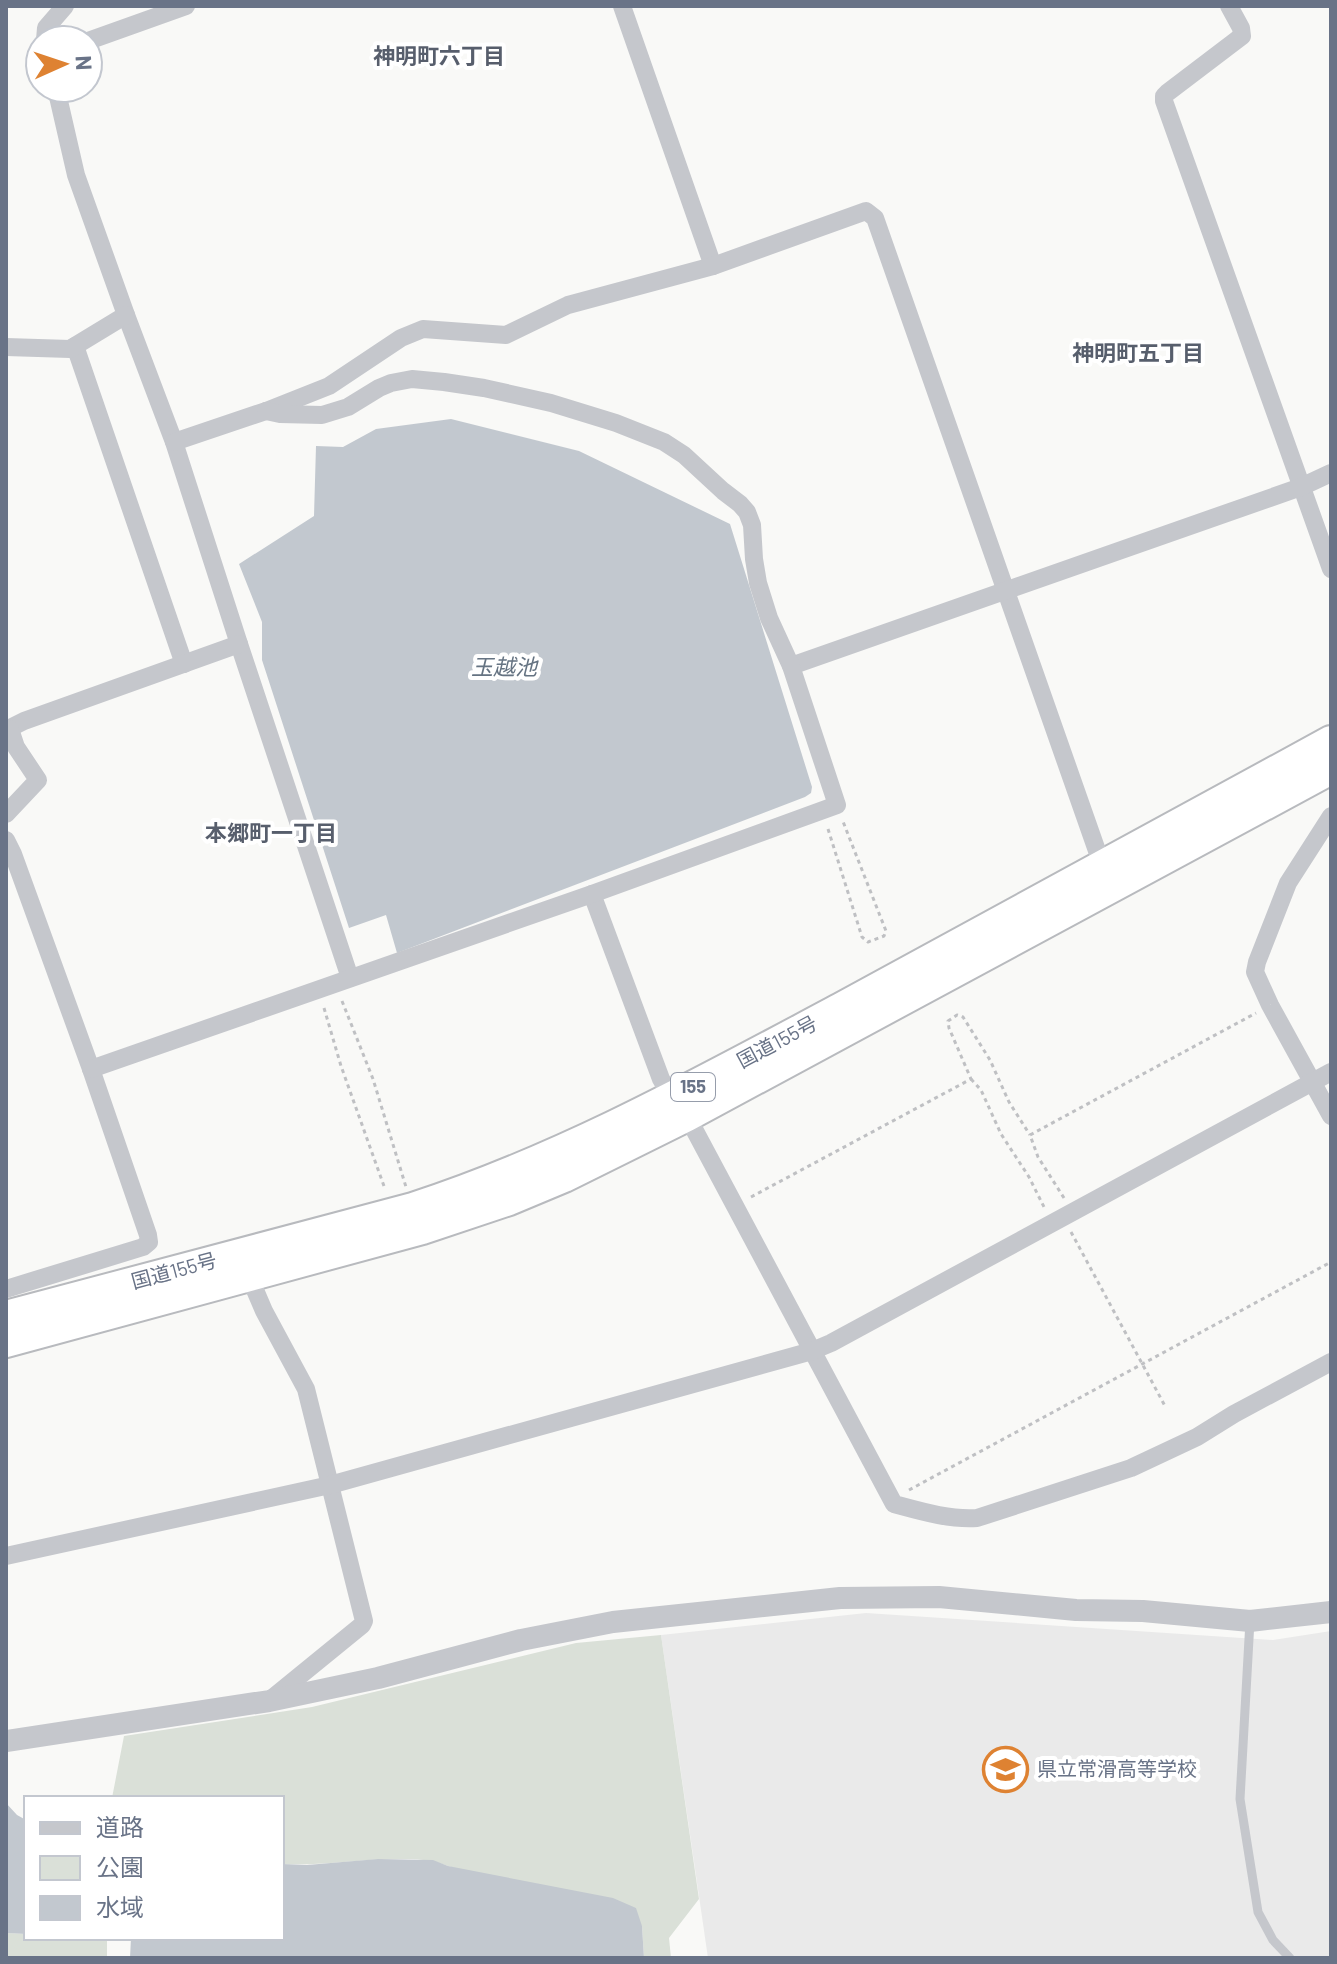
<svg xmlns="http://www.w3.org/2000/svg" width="1337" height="1964" font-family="Barlow,'Noto Sans JP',sans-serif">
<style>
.built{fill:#eaeaea}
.green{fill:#dae0d8}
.water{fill:#c2c8cf}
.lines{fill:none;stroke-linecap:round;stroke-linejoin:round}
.trunk-casing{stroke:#b8babe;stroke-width:34}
.path{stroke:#bfc0c3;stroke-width:3;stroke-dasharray:4 4;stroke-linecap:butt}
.service{stroke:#c5c7cc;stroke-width:9}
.minor{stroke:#c5c7cc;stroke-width:18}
.tertiary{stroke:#c5c7cc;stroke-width:22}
.trunk{stroke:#fff;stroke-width:30}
.labels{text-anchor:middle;stroke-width:8;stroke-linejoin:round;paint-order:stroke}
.shield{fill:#fff;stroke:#969dab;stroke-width:2}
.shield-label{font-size:18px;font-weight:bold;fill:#697387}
.street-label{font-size:20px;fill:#697387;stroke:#fff}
.poi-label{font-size:20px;fill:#697387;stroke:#fff;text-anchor:start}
.neighbourhood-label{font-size:22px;font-weight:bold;fill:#575e6c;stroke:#fff}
.water-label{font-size:22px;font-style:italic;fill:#657382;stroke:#fff}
</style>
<rect width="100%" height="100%" fill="#f9f9f7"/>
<polygon class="built" points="866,1613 1273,1640 1331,1631 1331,1958 708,1958 661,1635"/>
<g class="green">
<path d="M661,1635L699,1899L669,1938L671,1958H644L642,1926L448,1866C431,1859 416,1859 397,1859C359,1859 321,1866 282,1864V1798H112L124,1736L312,1707L576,1643Z"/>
<polygon points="6,1933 26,1934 26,1938 107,1938 107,1958 6,1958"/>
</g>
<g class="water">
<polygon points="451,419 579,451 730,524 812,787 811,793 805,797 397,953 386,915 349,928 262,660 262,622 239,564 314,516 316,446 343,447 376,429"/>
<polygon points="6,1803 17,1815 26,1820 26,1934 6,1933"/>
<polygon points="378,1859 433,1860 448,1866 613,1898 636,1908 642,1926 644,1958 130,1958 131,1938 282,1938 282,1864 307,1865"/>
</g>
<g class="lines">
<defs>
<g id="trunk">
<path d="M6,1316L413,1208C564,1159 702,1082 841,1008C1005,919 1168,830 1331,741"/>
<polyline points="6,1342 422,1229 509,1200 564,1177 687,1116 1331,769"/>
</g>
</defs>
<use href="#trunk" class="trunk-casing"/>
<g class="path">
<polyline points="828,829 862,937 868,942 884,936 886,931 842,819"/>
<polyline points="342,1001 373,1079 406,1187"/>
<polyline points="324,1008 341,1066 385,1189"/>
<polyline points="971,1079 981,1090 1001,1134 1029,1177 1044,1207"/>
<polyline points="751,1197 971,1079 949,1028 948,1021 957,1015 963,1017 990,1060 1009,1102 1030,1135"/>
<polyline points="1064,1198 1038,1157 1030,1135 1256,1013"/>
<polyline points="1071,1232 1165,1406"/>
<polyline points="909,1490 1331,1262"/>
</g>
<polyline class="service" points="1250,1621 1240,1799 1258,1912 1273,1940 1290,1958"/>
<g class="minor">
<polyline points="622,6 713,266"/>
<polyline points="1229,6 1241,28 1242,36 1167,93 1164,96 1164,101 1331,569"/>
<polyline points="45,40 46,28 65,6"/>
<polyline points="88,41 186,6"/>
<polyline points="56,88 76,175 126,315 174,442 239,644 350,978"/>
<polyline points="75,346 184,664"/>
<polyline points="6,347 70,349 126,315"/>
<polyline points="174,442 266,411 329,386 401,338 423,329 506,335 568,305 713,266 866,211 875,218 1102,865"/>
<polyline points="791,666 1301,487 1331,473"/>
<polyline points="6,730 24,721 239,644"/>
<polyline points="6,814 38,780 16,747 10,729"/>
<polyline points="1331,816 1288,883 1257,962 1255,972 1270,1005 1331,1116"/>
<polyline points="6,840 13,854 91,1069 148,1235 149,1242 143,1247 6,1289"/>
<polyline points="592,894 661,1079 672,1098"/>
<polyline points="91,1069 592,894 837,805 791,666 769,618 758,583 754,559 752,525 747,512 740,504 723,491 684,455 664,442 616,423 551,403 484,388 444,382 412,379 391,383 379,388 348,407 322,415 280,414 266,411"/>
<path d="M687,1116L894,1504C920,1511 950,1520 977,1518L1131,1468L1197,1437L1234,1414L1331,1362"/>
<polyline points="249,1276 264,1311 306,1389 364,1621 362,1625 270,1700"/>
<polyline points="6,1556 330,1485 812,1351 831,1343 1331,1072"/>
</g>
<polyline class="tertiary" points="6,1741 269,1701 378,1678 521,1640 613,1622 840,1598 939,1597 1076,1610 1143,1611 1250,1621 1331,1612"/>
<use href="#trunk" class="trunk"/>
</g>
<defs>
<symbol id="school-ring" viewBox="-11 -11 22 22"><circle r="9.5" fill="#fff" stroke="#de8232" stroke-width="1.5"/><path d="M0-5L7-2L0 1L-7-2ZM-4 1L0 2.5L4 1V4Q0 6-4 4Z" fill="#de8232"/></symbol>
</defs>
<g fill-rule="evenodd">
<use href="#school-ring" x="980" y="1744" width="51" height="51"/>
</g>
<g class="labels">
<rect class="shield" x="671" y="1073" width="44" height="28" rx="6"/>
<g class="shield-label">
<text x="693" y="1093">155</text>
</g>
<g class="street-label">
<text transform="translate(777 1042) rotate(-28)" y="7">国道155号</text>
<text transform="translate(174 1271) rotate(-15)" y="7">国道155号</text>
</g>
<g class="poi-label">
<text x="1037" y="1776">県立常滑高等学校</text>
</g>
<g class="neighbourhood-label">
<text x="439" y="64">神明町六丁目</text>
<text x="1138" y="361">神明町五丁目</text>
<text x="271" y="841">本郷町一丁目</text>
</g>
<g class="water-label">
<text x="504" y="675">玉越池</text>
</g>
</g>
<rect width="1337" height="1964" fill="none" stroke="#697387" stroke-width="16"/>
<rect x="24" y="1796" width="260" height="144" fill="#ffffff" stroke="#c3c7cf" stroke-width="2"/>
<rect x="40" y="1822" width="40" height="12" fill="#c5c7cc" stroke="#c3c7cf" stroke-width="2"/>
<text x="96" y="1836" font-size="24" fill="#697387">道路</text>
<rect x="40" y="1856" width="40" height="24" fill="#dae0d8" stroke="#c3c7cf" stroke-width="2"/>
<text x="96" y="1876" font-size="24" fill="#697387">公園</text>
<rect x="40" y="1896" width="40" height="24" fill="#c2c8cf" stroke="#c3c7cf" stroke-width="2"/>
<text x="96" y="1916" font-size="24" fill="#697387">水域</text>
<g transform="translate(64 64) rotate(87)"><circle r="38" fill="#ffffff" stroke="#c3c7cf" stroke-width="2"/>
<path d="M0-6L14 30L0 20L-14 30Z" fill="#de8232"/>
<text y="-12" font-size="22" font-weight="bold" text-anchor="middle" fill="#697387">N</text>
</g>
</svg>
